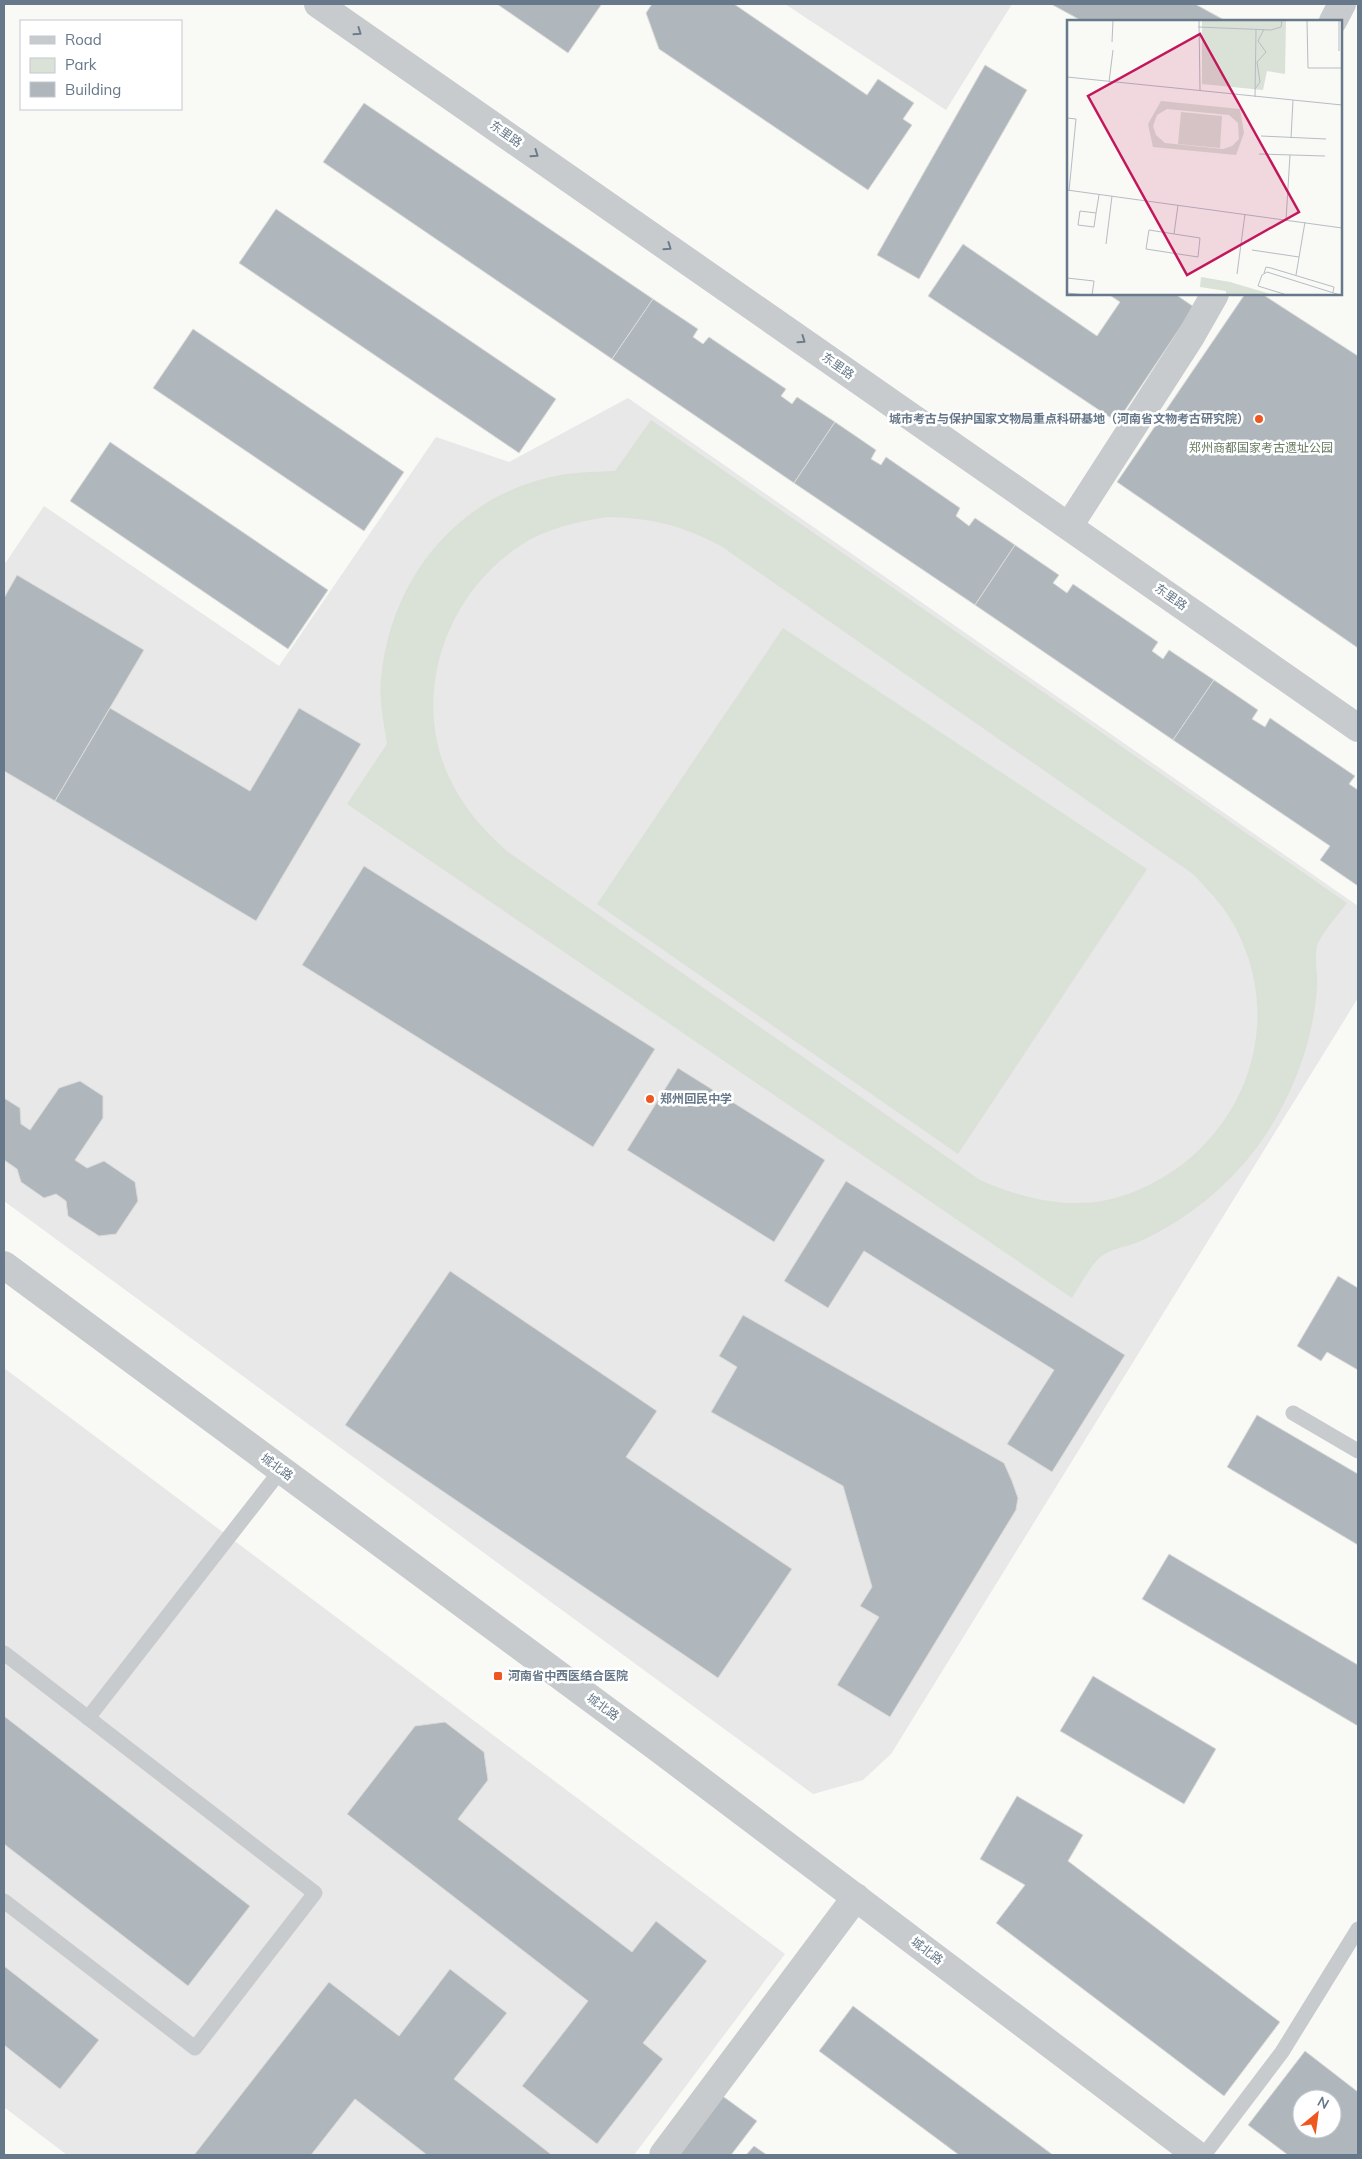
<svg xmlns="http://www.w3.org/2000/svg" width="1362" height="2159" font-family="Mulish,'Noto Sans SC',sans-serif">
<style>
.built{fill:#e7e8e7}
.green{fill:#dae1d7;fill-rule:evenodd}
.building{fill:#afb7bd;stroke:#dbdbd8;fill-rule:evenodd}
.lines{fill:none;stroke-linecap:round;stroke-linejoin:round}
.lane{stroke:#c7cbce;stroke-width:15}
.street{stroke:#c7cbce;stroke-width:28}
.oneway{stroke:#6b7c8c}
.poi-dot{fill:#ef5720;stroke:#fff;stroke-width:2}
.labels{text-anchor:middle;stroke-width:5;stroke-linejoin:round;paint-order:stroke}
.street-label{font-size:12px;fill:#667889;stroke:#fff}
.poi-label{font-size:12px;font-weight:bold;fill:#667889;stroke:#fff;text-anchor:start}
.park-label{font-size:12px;fill:#667a61;stroke:#fff}
.inset-road{fill:none;stroke:#b5bdc4;stroke-width:1}
.view{fill:#c2185b;fill-opacity:0.15;stroke:#c2185b;stroke-width:2.5}
.inset-edge{fill:none;stroke:#667889;stroke-width:2.5}
</style>
<rect width="100%" height="100%" fill="#f9f9f6"/>
<g class="built">
<polygon points="785,4 1012,4 946,110"/>
<polygon points="628,398 1358,906 1358,998 891,1754 863,1780 813,1794 4,1201 4,565 44,506 279,666 436,437 509,462"/>
<polygon points="4,1368 785,1954 634,2155 67,2155 4,2107"/>
</g>
<g class="green">
<path d="M651,420L1347,903C1340,912 1319,937 1317,946C1314,959 1318,975 1317,988C1313,1043 1292,1098 1260,1143C1230,1185 1186,1221 1138,1242C1127,1247 1113,1248 1103,1255C1093,1261 1079,1287 1072,1298L347,804L387,744C384,723 379,702 381,680C389,583 453,499 551,477C572,472 593,472 615,471ZM607,517C652,518 681,525 721,546L1193,874C1209,891 1225,907 1235,927C1293,1035 1233,1162 1119,1197C1072,1211 1023,1199 980,1180L508,852C483,830 462,806 448,775C411,692 447,593 521,545C547,528 577,522 607,517Z"/>
<polygon points="783,628 1147,869 958,1154 597,904"/>
</g>
<g class="building">
<polygon points="497,4 598,4 601,5 568,53"/>
<polygon points="652,4 734,4 867,95 878,79 914,103 903,119 912,125 868,190 659,49 646,13"/>
<polygon points="1051,4 1195,4 1226,21 1082,21"/>
<polygon points="985,65 1027,90 919,279 877,255"/>
<polygon points="364,103 653,299 612,359 323,162"/>
<polygon points="276,209 556,399 519,453 239,263"/>
<polygon points="963,244 1097,336 1120,302 1108,294 1175,294 1194,307 1117,422 928,296"/>
<polygon points="1245,294 1262,294 1358,356 1358,648 1117,482"/>
<polygon points="653,299 698,329 693,337 703,344 709,337 786,389 781,396 792,404 797,397 835,422 794,483 612,359"/>
<polygon points="193,329 404,472 364,531 153,388"/>
<polygon points="835,422 876,450 871,459 881,465 886,457 960,508 956,516 969,526 975,518 1015,545 975,605 794,483"/>
<polygon points="110,442 328,590 288,649 70,501"/>
<polygon points="1015,545 1059,575 1053,583 1067,593 1073,584 1158,642 1152,651 1163,659 1169,650 1214,680 1173,740 975,605"/>
<polygon points="17,575 144,650 55,801 4,771 4,598"/>
<polygon points="1214,680 1258,710 1252,719 1265,727 1270,718 1355,776 1349,784 1358,790 1358,886 1320,860 1330,846 1173,740"/>
<polygon points="110,708 250,791 299,708 361,744 256,921 55,801"/>
<polygon points="364,866 655,1049 593,1147 302,965"/>
<polygon points="678,1068 825,1160 774,1242 627,1150"/>
<polygon points="80,1081 103,1096 103,1118 75,1160 87,1168 104,1161 135,1182 138,1201 116,1234 99,1236 68,1216 66,1201 56,1194 44,1198 21,1182 17,1169 4,1160 4,1098 20,1108 21,1124 30,1130 59,1088"/>
<polygon points="846,1181 1125,1355 1052,1472 1007,1444 1054,1370 864,1251 828,1308 784,1281"/>
<polygon points="450,1271 657,1411 626,1457 792,1569 718,1678 345,1425"/>
<polygon points="1338,1276 1358,1288 1358,1370 1327,1352 1321,1361 1297,1346"/>
<polygon points="743,1315 1004,1463 1012,1481 1018,1498 1016,1510 890,1717 837,1685 879,1617 860,1606 872,1587 843,1486 711,1412 737,1367 719,1356"/>
<polygon points="1257,1415 1358,1474 1358,1545 1227,1467"/>
<polygon points="1169,1554 1358,1665 1358,1726 1142,1599"/>
<polygon points="1093,1676 1216,1749 1184,1804 1060,1731"/>
<polygon points="4,1716 250,1906 188,1986 4,1844"/>
<polygon points="445,1722 484,1752 488,1780 458,1819 632,1952 656,1921 707,1961 643,2043 663,2059 597,2144 522,2086 588,2001 347,1814 415,1726"/>
<polygon points="1017,1796 1083,1835 1068,1861 1280,2022 1224,2096 996,1923 1025,1885 980,1859"/>
<polygon points="4,1966 99,2040 60,2089 4,2045"/>
<polygon points="450,1969 507,2013 454,2079 552,2155 427,2155 355,2099 311,2155 194,2155 329,1982 399,2036"/>
<polygon points="853,2006 1053,2155 959,2155 819,2051"/>
<path d="M1305,2051L1358,2092V2155H1288L1248,2125ZM1302,2099H1332V2129H1302Z"/>
<polygon points="717,2092 757,2121 731,2155 670,2155"/>
<polygon points="754,2146 767,2155 746,2155"/>
</g>
<g class="lines">
<g class="lane">
<polyline points="1293,1413 1358,1451"/>
<polyline points="4,1653 315,1893 195,2048 4,1901"/>
<polyline points="88,1718 281,1470"/>
<polyline points="1204,2155 1282,2052 1358,1929"/>
</g>
<g class="street">
<polyline points="318,4 1358,728"/>
<polyline points="1333,21 1342,4"/>
<polyline points="1069,526 1190,338 1215,294"/>
<polyline points="4,1265 659,1749 1197,2155"/>
<polyline points="663,2155 856,1897"/>
</g>
</g>
<defs><path id="oneway-chevron" d="M-2-3.5L2.5 0L-2 3.5" fill="none" stroke-width="1.6" stroke-linecap="round" stroke-linejoin="round" transform="scale(1.25)"/></defs>
<g class="oneway">
<use href="#oneway-chevron" transform="translate(358 32) rotate(35)"/>
<use href="#oneway-chevron" transform="translate(535 154) rotate(35)"/>
<use href="#oneway-chevron" transform="translate(668 247) rotate(35)"/>
<use href="#oneway-chevron" transform="translate(802 340) rotate(35)"/>
</g>
<g class="poi-dot">
<circle cx="1259" cy="419" r="5"/>
<circle cx="650" cy="1099" r="5"/>
<rect x="493" y="1671" width="10" height="10" rx="2.5"/>
</g>
<g class="labels">
<g class="street-label">
<text transform="translate(506 134) rotate(35)" y="4">东里路</text>
<text transform="translate(838 366) rotate(35)" y="4">东里路</text>
<text transform="translate(1171 597) rotate(35)" y="4">东里路</text>
<text transform="translate(277 1467) rotate(36)" y="4">城北路</text>
<text transform="translate(603 1707) rotate(36)" y="4">城北路</text>
<text transform="translate(927 1951) rotate(37)" y="4">城北路</text>
</g>
<g class="poi-label">
<text x="1249" y="423" text-anchor="end">城市考古与保护国家文物局重点科研基地（河南省文物考古研究院）</text>
<text x="660" y="1103">郑州回民中学</text>
<text x="508" y="1680">河南省中西医结合医院</text>
</g>
<g class="park-label">
<text x="1261" y="452">郑州商都国家考古遗址公园</text>
</g>
</g>
<g transform="translate(1067 20)">
<rect width="275" height="275" fill="#f9f9f6"/>
<path d="M135,0H219L218,54L200,51L196,70L135,64ZM94,81L173,89L177,113L169,135L86,127L81,104ZM100,89L162,95L171,103L172,119L165,126L156,129L98,123L89,115L86,106L90,95ZM114,92L155,96L153,128L111,124ZM134,257L163,262L207,275L159,274V271L133,267Z" fill="#dae1d7" fill-rule="evenodd"/>
<path class="inset-road" d="M132,0L133,71M240,0L241,48H275M272,0V31M131,7L204,10L214,7L215,0M45,22L46,0M0,57L275,85M42,62L46,30M188,69L193,62L190,42L199,32L191,21L197,9M188,77L189,9M0,98L9,99L2,171M194,116L259,119M224,118L226,80M192,134L258,136M0,170L275,208M29,193L13,191L11,205L27,207L29,193L32,175M219,200L223,135M82,210L133,218L131,237L79,229ZM107,214L111,185M39,224L45,176M185,230L232,237M197,253L199,247L204,248L267,267L266,272M170,254L178,194M229,255L238,202M0,258L27,261L25,275M0,273L19,275M220,275L191,266L195,255L200,252L273,275"/>
<path class="view" d="M133,14L232,192L120,255L21,76Z"/>
<rect width="275" height="275" class="inset-edge"/>
</g>
<rect width="1362" height="2159" fill="none" stroke="#667889" stroke-width="10"/>
<rect x="20" y="20" width="162" height="90" fill="#ffffff" stroke="#c2c9d0"/>
<rect x="30" y="36" width="25" height="8" fill="#c7cbce" stroke="#c2c9d0"/>
<text x="65" y="45" font-size="15" fill="#667889">Road</text>
<rect x="30" y="58" width="25" height="15" fill="#dae1d7" stroke="#c2c9d0"/>
<text x="65" y="70" font-size="15" fill="#667889">Park</text>
<rect x="30" y="82" width="25" height="15" fill="#afb7bd" stroke="#c2c9d0"/>
<text x="65" y="95" font-size="15" fill="#667889">Building</text>
<g transform="translate(1317 2114) rotate(29)"><circle r="24" fill="#ffffff" stroke="#c2c9d0"/>
<path d="M0-4L9 19L0 12L-9 19Z" fill="#ef5720"/>
<text y="-8" font-size="14" font-weight="bold" text-anchor="middle" fill="#667889">N</text>
</g>
</svg>
